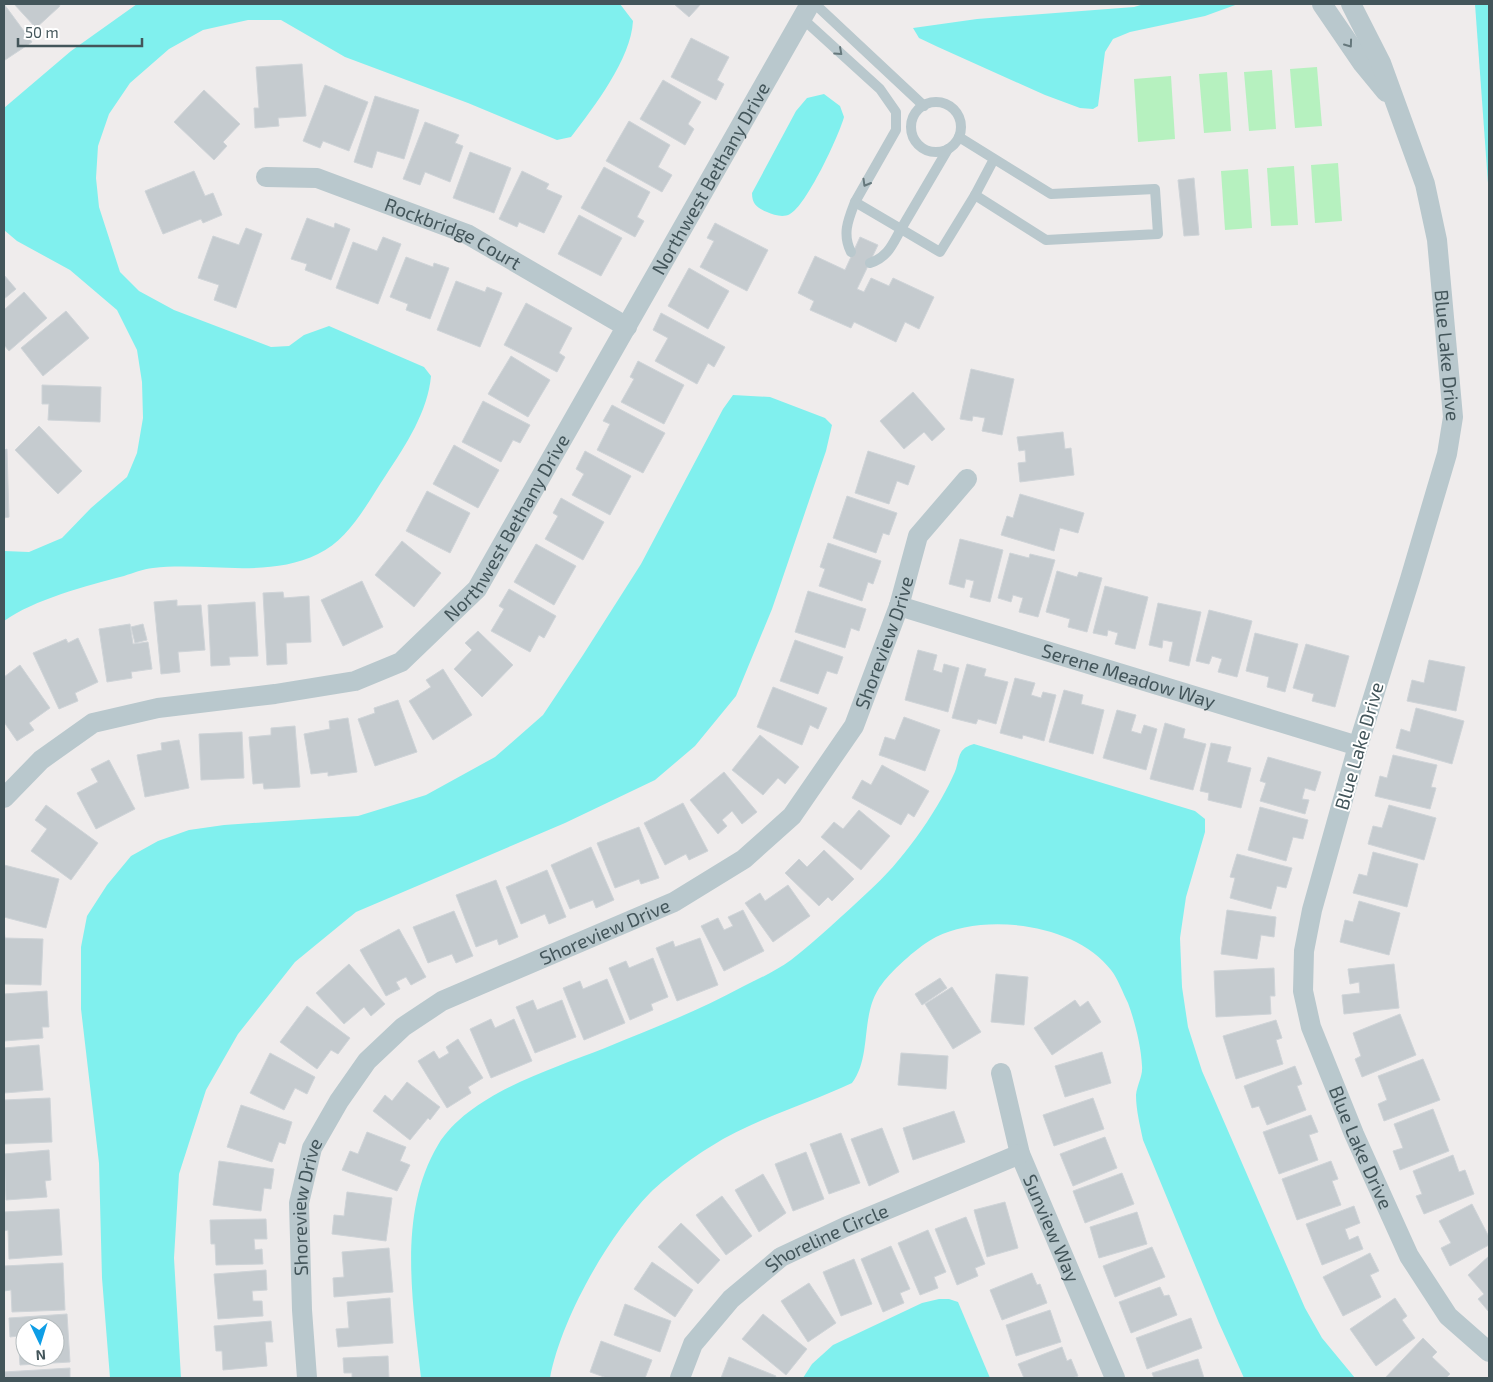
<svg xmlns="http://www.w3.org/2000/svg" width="1493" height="1382" font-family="'Exo 2',sans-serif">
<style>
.park{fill:#b6f1bf}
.water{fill:#80f0ee}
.building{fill:#c5cbcf;stroke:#cfd4d8;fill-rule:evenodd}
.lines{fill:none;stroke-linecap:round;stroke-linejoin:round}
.lane{stroke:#b9c8cd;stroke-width:10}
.street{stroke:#b9c8cd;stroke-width:20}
.oneway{stroke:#66787c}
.labels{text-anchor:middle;stroke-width:4;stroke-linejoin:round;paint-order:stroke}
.street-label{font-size:19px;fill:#43555a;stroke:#fff}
</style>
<rect width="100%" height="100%" fill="#efecec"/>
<g class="park">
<polygon points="1317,67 1322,126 1295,128 1290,69"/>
<polygon points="1272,70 1276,129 1249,131 1244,72"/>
<polygon points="1227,72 1231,131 1204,133 1199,74"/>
<polygon points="1171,76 1175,139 1138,142 1134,79"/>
<polygon points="1338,163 1342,221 1315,223 1311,165"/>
<polygon points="1294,166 1298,225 1271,226 1267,168"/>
<polygon points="1248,169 1252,228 1225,230 1221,171"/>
</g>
<g class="water">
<path d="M137,4H620L633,21C631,59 594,107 571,137L557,140L468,103L345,57L281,20H248L203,30L169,49L130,83L109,114L98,146L96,178L99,207L120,272L139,291L174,310L271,347L289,346L304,335L329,326L424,367L431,376C428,411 406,445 386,475C367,503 350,539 318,554C267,579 207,562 153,568C143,569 133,573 124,576C88,585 33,600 4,621V551L29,552L62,538L91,508L127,477L137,453L143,418L142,382L137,350L117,310L70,270L17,241L4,230V108L71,51Z"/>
<polygon points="1144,4 1238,4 1205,16 1130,32 1113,39 1105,52 1098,106 1093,109 1080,108 1045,95 938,47 919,38 913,28 977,19 1134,7"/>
<polygon points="1475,4 1489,4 1489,197"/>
<path d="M824,94L840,106L844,117C839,136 806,206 790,214C783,218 774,215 767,212C757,208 752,204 752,193L796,111L807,98Z"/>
<polygon points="733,395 770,397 825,418 832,425 826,451 772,609 736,696 695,746 655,780 565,823 356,912 295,962 238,1034 206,1090 179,1174 174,1258 181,1378 110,1378 102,1278 99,1163 81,1009 81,947 87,916 107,885 131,856 158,841 189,830 224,825 358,816 426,795 495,757 543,715 583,655 641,564 723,409"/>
<path d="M974,744L1195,811L1205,819V832L1186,897L1180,938L1182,987L1188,1027L1202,1071L1305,1308L1322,1338L1355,1378H1244L1219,1323L1143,1140C1140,1125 1136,1110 1136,1095C1137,1085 1143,1076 1142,1066C1141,1046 1135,1022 1128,1003C1123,993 1118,979 1111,970C1077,924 985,912 936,937C920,945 893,969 882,984C859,1013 873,1055 852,1083C805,1105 754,1119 710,1147C693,1157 664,1179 650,1193C608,1236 561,1319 550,1378H421C413,1302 397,1214 438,1145C469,1094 552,1069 605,1048C651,1029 698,1011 742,987C758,979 776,971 791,960C818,939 843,915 868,892C901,863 935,815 953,776C961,761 955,749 974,744Z"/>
<polygon points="939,1299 949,1299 958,1302 990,1378 803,1378 812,1364 833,1345 922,1303"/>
</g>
<g class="building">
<polygon points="4,4 32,42 5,60 4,59"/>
<polygon points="14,4 59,4 60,6 36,28"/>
<polygon points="674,4 701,4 689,17"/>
<polygon points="691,38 729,57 717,80 724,84 716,100 671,77"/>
<polygon points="302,64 306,116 278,118 279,126 255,128 254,108 259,108 256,67"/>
<polygon points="663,80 701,102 688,124 694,129 685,145 640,119"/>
<polygon points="325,85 368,102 349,151 323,141 320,148 303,141"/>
<polygon points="204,90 240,124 223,142 227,146 214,160 174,122"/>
<polygon points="375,96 419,110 404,159 377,151 372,168 354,162"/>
<polygon points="629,121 670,145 658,167 672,175 662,192 606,161"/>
<polygon points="425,122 459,135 455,143 463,146 450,182 425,172 420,185 403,179"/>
<polygon points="470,152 511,168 494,213 453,198"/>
<polygon points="604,167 650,192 637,217 644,221 635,237 581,208"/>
<polygon points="194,171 205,196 213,193 222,215 203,223 201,219 163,234 145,191"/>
<polygon points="522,171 549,184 546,189 562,196 544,233 519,222 517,227 499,219"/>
<polygon points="1194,178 1199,235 1184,236 1178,180"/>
<polygon points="579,215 622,238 601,276 558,254"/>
<polygon points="307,218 334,228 335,223 350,229 331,280 305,270 307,264 291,259"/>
<polygon points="715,223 768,250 747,291 700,267 714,241 707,238"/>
<polygon points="246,228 262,234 236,308 214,300 219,285 198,278 213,236 239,245"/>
<polygon points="383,237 401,244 378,304 336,288 353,242 377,251"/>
<polygon points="860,237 878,245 857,289 864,292 871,278 889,286 893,278 934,297 919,329 905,322 896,342 854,322 851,328 810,310 814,301 798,293 815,256 845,270"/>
<polygon points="406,257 433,267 434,263 449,268 430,319 406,310 408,304 390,297"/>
<polygon points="689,268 729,291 708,329 668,306"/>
<polygon points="4,275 16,289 4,299"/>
<polygon points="456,281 485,292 487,287 502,293 480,347 437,330"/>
<polygon points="24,292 47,318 9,351 4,345 4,310"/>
<polygon points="526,303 572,328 559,353 565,357 557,372 504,345"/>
<polygon points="66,311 89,338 43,376 21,348"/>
<polygon points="661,313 725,347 714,367 708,363 697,384 655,361 668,338 653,330"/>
<polygon points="511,356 550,380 528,417 488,394"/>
<polygon points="638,361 684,385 664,424 621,402 634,379 630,377"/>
<polygon points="971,369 1014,379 1002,435 982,431 985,418 973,416 972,421 960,419"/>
<polygon points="42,385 101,387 100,422 48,420 49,404 42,404"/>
<polygon points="913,392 945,429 932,441 924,432 904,449 880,421"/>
<polygon points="483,401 530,425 520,443 513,440 501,462 462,442"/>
<polygon points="612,405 665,433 643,473 597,450 610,424 603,421"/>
<polygon points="39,426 82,471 58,494 15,450"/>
<polygon points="1063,432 1065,449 1071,448 1074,475 1020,482 1018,463 1026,462 1025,450 1019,451 1017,437"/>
<polygon points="454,445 499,470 478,508 433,484"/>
<polygon points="7,449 9,517 4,518 4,450"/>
<polygon points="585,451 631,476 610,515 572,495 584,474 576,469"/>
<polygon points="868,451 915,466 908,485 897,481 889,504 855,493"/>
<polygon points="427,491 470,513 450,553 406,531"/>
<polygon points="1020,494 1084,513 1078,533 1060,528 1054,551 1001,535 1007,516 1013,518"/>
<polygon points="847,496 897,513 889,535 883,533 876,553 833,538"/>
<polygon points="561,498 604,522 583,560 545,539 558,516 553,513"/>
<polygon points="960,539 1003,550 990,602 970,597 974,581 966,579 964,588 949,584"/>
<polygon points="402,541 441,573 414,607 375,575"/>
<polygon points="828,543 881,561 873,584 868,582 862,601 819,586 825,569 820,567"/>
<polygon points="536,544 576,566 554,605 514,582"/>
<polygon points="1010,553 1029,558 1030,554 1055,560 1038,617 1019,612 1023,598 1013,595 1011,602 998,598"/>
<polygon points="1057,571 1077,577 1079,572 1102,578 1087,632 1068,627 1070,619 1046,612"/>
<polygon points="362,581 383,627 343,646 321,600"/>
<polygon points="1105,586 1148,597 1135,649 1115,644 1118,633 1108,630 1107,636 1093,633"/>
<polygon points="509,589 556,616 544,638 539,635 530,652 491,631 504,609 499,606"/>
<polygon points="808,591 866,609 859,631 851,628 845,648 795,632"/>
<polygon points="283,592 284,598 309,596 311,642 286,643 287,664 267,665 263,593"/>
<polygon points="177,600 177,606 201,605 205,650 178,652 180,672 161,674 154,602"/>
<polygon points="255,602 258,656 229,657 230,665 211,666 208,605"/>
<polygon points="1158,603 1201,612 1189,666 1169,661 1173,642 1163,640 1162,648 1149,645"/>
<polygon points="1209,610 1252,621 1237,677 1218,672 1222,659 1212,656 1209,664 1196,661"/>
<polygon points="130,624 133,644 148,642 152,669 131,672 132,678 107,682 99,629"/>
<polygon points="143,624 147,640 135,643 131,627"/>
<polygon points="478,631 513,665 482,697 454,669 472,650 465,643"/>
<polygon points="1255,633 1298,644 1285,692 1267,687 1269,677 1246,671"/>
<polygon points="78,638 98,682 75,693 78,701 59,709 33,653 66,639 68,643"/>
<polygon points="795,640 843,657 837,674 827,671 818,694 780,681"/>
<polygon points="1306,644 1349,656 1335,707 1312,701 1314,694 1293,688"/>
<polygon points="918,650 937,655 933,670 942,673 944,664 959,668 948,712 905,700"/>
<polygon points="1429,660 1465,667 1456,711 1407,701 1412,680 1424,683"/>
<polygon points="967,664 986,669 984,676 1008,682 996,724 978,719 976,724 952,718"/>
<polygon points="20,665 50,708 29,723 34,730 17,741 4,722 4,677"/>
<polygon points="443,669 472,715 433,740 409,701 431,687 426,680"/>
<polygon points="1015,678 1035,683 1031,695 1041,698 1043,692 1056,695 1044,741 1023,735 1022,739 1000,733"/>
<polygon points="773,687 827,708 818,729 810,725 802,745 757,727"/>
<polygon points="1064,690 1083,695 1081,704 1104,710 1093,754 1049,742"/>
<polygon points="398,700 417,752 375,766 358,719 375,713 374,708"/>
<polygon points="1416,708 1464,721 1452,764 1396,748 1401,729 1410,732"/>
<polygon points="1117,710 1136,715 1131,731 1141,734 1144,725 1157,729 1146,770 1103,758"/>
<polygon points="904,717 940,730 925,771 879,755 885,737 895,740"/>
<polygon points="348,718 357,772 328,776 328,772 311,774 304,734 330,729 329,721"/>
<polygon points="1165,723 1185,729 1183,738 1206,744 1193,790 1150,779"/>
<polygon points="295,726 300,787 264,789 263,783 253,784 249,737 271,735 271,728"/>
<polygon points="242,732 244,778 201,780 199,734"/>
<polygon points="760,735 799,767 785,784 778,778 763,795 732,770"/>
<polygon points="179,740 189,788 145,797 137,755 162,750 161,743"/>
<polygon points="1211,743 1231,747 1227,762 1251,768 1241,808 1208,800 1209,793 1200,791"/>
<polygon points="1393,755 1437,765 1431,787 1436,788 1430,809 1375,796 1380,776 1387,778"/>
<polygon points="1268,757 1321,772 1315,791 1305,788 1302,799 1309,800 1305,814 1260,801 1266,783 1260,781"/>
<polygon points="109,760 135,809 96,829 77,793 98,782 91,769"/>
<polygon points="882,765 929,791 914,817 908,813 901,825 852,798 862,780 871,785"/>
<polygon points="724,772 757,812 742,824 732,811 722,820 727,826 718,834 690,800"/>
<polygon points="683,803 708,851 689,860 686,854 665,865 644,823"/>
<polygon points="46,805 98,843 71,880 31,851 47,829 35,820"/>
<polygon points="1389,805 1436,818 1424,860 1368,844 1373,826 1382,828"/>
<polygon points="1260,807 1308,820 1303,839 1293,837 1286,861 1248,850"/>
<polygon points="859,810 890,836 861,870 821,837 834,822 843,829"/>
<polygon points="639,827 659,878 641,884 639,879 615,888 597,843"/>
<polygon points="591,847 614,900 596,908 593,900 570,909 551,865"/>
<polygon points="824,850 854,879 832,901 828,897 819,906 785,873 799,859 807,867"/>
<polygon points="1373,852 1418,864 1407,907 1353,893 1359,874 1367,876"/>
<polygon points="1237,854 1292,868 1286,888 1277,886 1271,909 1230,898 1235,878 1230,877"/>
<polygon points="4,865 59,879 46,928 4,917"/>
<polygon points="547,870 566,917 549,924 545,914 521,924 506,887"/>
<polygon points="496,880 518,937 499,945 497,939 476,947 456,895"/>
<polygon points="788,885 810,916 773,942 745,903 760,893 765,901"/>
<polygon points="1359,901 1400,913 1389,955 1340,942 1345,920 1353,922"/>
<polygon points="743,910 764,951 724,971 701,926 718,918 724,930 733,926 728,917"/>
<polygon points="1227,910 1276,917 1274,937 1261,935 1257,959 1221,954"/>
<polygon points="454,911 473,956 456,963 452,954 428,963 413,927"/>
<polygon points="399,929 426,977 411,985 406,977 396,982 400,989 386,996 360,950"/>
<polygon points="4,930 5,938 43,939 41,985 4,984"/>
<polygon points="700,938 718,985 677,1001 656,948 673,941 675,947"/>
<polygon points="653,958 668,997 651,1004 653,1010 630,1020 609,968 626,961 629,968"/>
<polygon points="349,964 385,1004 371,1016 364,1007 344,1024 316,993"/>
<polygon points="1394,964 1399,1008 1344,1014 1342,995 1360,993 1359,982 1350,984 1348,969"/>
<polygon points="1274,968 1275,996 1270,996 1271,1014 1216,1017 1214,971"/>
<polygon points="996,974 1028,977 1024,1025 991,1022"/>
<polygon points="940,978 947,988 922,1005 915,994"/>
<polygon points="607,979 625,1023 584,1040 563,988 580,981 583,989"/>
<polygon points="952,987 981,1032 953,1049 925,1004"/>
<polygon points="47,991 49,1027 42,1027 43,1038 4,1041 4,994"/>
<polygon points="533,1000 537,1010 562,1000 576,1037 535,1053 516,1007"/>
<polygon points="1075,1000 1080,1007 1088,1001 1101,1022 1052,1055 1034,1028"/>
<polygon points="307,1006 350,1038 338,1054 331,1050 317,1069 280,1042"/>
<polygon points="1400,1014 1416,1055 1362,1077 1355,1059 1361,1056 1353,1033"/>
<polygon points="491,1019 495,1028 514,1019 532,1061 491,1078 470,1029"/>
<polygon points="1276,1020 1282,1038 1276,1040 1283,1064 1236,1079 1223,1036"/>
<polygon points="458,1039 483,1078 468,1087 471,1093 447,1108 418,1061 434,1051 439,1059 449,1053 446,1047"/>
<polygon points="39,1045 43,1090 4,1093 4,1048"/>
<polygon points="1102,1052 1111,1083 1065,1097 1055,1066"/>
<polygon points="270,1053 315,1077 307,1094 295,1088 284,1110 250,1093"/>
<polygon points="901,1053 948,1056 946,1089 898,1085"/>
<polygon points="1423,1059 1440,1100 1384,1121 1378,1104 1387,1100 1378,1076"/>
<polygon points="1295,1066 1302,1084 1297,1086 1306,1110 1267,1125 1259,1106 1252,1108 1244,1086"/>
<polygon points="407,1082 440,1107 430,1120 428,1118 410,1140 373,1111 385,1095 392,1101"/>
<polygon points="50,1098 52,1142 4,1144 4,1100"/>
<polygon points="1093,1098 1104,1129 1054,1146 1043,1115"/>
<polygon points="241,1105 292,1122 285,1144 279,1142 272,1162 227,1147"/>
<polygon points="1433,1109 1449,1151 1400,1170 1393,1151 1403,1148 1394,1124"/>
<polygon points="954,1111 965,1142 913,1160 903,1128"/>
<polygon points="1311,1115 1318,1132 1309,1135 1318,1160 1279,1174 1263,1132"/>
<polygon points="882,1128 899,1172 869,1186 851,1139"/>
<polygon points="367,1132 406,1147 400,1161 410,1165 397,1191 342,1170 350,1151 358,1154"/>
<polygon points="841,1133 860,1183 829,1194 810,1144"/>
<polygon points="1105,1137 1117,1168 1073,1186 1060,1154"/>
<polygon points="49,1150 51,1180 45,1181 47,1197 6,1200 4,1154"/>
<polygon points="806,1152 824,1199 793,1211 775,1164"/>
<polygon points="1453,1155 1459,1172 1465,1170 1474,1194 1424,1214 1416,1196 1422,1194 1413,1171"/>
<polygon points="219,1161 274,1169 271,1189 264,1188 261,1211 213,1205"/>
<polygon points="1331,1161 1338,1179 1332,1181 1341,1205 1297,1220 1282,1179"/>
<polygon points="1122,1173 1134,1204 1085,1223 1073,1191"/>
<polygon points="763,1174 786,1213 759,1232 735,1190"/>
<polygon points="347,1192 392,1198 386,1241 332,1234 334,1215 344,1216"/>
<polygon points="722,1196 752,1236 726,1255 696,1215"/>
<polygon points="1005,1202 1018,1248 987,1257 974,1210"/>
<polygon points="1472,1204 1489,1237 1489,1245 1450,1266 1441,1248 1451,1243 1439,1221"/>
<polygon points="1354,1206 1360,1223 1345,1229 1349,1240 1358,1236 1363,1249 1322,1265 1306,1224"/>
<polygon points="59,1209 62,1255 9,1259 8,1230 4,1231 4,1212"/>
<polygon points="1137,1212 1147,1244 1099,1258 1090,1227"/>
<polygon points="966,1217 985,1264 975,1268 978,1276 957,1285 935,1229"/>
<polygon points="266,1219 267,1239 254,1239 255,1250 262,1249 263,1264 216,1265 215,1244 211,1244 210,1220"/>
<polygon points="681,1223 720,1260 698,1284 658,1247"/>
<polygon points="928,1230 946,1272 934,1277 938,1288 920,1295 898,1243"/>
<polygon points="891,1246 910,1289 900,1293 904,1303 883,1312 861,1259"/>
<polygon points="1152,1247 1165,1277 1115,1297 1103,1266"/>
<polygon points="389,1248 393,1292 334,1297 333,1278 344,1277 342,1252"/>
<polygon points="1370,1253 1379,1271 1370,1275 1381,1297 1343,1316 1323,1277"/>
<polygon points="1489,1256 1489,1312 1478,1299 1484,1294 1468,1275"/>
<polygon points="854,1259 872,1304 841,1316 823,1272"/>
<polygon points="652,1262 693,1290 675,1317 634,1289"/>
<polygon points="63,1263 65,1310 12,1312 11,1290 4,1291 4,1266"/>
<polygon points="266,1270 267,1290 252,1291 253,1301 262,1301 263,1316 218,1319 214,1274"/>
<polygon points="1032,1273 1037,1285 1040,1284 1047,1303 1002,1320 990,1290"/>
<polygon points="809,1283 836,1323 808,1342 781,1301"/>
<polygon points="1160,1287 1164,1296 1169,1295 1177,1315 1131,1333 1119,1302"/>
<polygon points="390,1298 393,1343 338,1347 336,1329 349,1328 347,1302"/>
<polygon points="1395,1298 1407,1316 1402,1320 1415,1338 1376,1366 1350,1329"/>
<polygon points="625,1304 671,1321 660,1352 614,1335"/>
<polygon points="1050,1310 1061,1342 1016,1356 1006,1325"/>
<path d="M67,1314L70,1362L20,1365L18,1336L10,1337L9,1318ZM25,1327H55V1357H25Z"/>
<polygon points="763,1314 807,1349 786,1375 742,1339"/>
<polygon points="1191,1318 1202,1348 1147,1369 1136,1338"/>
<polygon points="271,1321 273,1342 265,1342 267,1366 223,1370 222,1351 216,1351 214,1326"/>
<polygon points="1423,1338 1437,1352 1432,1357 1450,1374 1446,1378 1385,1378"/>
<polygon points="601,1341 652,1360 645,1378 607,1378 590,1372"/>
<polygon points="1062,1347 1067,1361 1071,1359 1078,1376 1072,1378 1024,1378 1018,1364"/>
<polygon points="388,1356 389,1378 352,1378 352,1373 344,1373 343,1358"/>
<polygon points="729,1357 776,1376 775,1378 721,1378"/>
<polygon points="1198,1359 1204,1378 1154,1378 1152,1373"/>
<polygon points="70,1368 70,1378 5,1378 4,1372"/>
</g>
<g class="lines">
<g class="lane">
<polyline points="815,4 924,106"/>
<polyline points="803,19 880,89 896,112 896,130 855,202 901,229 948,149"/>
<circle cx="936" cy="127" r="25"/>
<polyline points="959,137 1051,194 1155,189 1158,234 1046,240 975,195 994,159"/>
<path d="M851,252C842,234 848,220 855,202"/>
<path d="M870,263C888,257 892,245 901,229L940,252L975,195"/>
</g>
<g class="street">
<polyline points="1322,4 1363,64 1386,92"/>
<path id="s1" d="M1351,4L1381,63L1425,184L1437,240L1453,417L1447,454L1410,579L1358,746L1312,910L1304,951L1303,991L1311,1027L1354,1134L1409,1256L1448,1316L1489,1352"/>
<path id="s2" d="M266,177L317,178L467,234L627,327"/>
<path id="s3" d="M899,606L1358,746"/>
<path id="s4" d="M4,798L41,760L93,723L158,708L275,694L355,681L401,662L477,589L810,4"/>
<path id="s5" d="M1001,1073L1020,1154L1115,1378"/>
<path id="s6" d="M307,1378L302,1310L299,1203L312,1148L339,1101L367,1061L403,1027L442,1001L674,902L744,859L792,816L854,726L899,606L918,536L967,479"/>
<path id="s7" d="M680,1378L693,1344L731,1299L781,1257L845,1227L1020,1154"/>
</g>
</g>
<defs><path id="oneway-chevron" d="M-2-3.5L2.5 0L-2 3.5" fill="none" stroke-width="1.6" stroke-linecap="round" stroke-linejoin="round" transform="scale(1.25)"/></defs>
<g class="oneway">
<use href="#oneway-chevron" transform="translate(1349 44) rotate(54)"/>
<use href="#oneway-chevron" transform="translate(839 52) rotate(42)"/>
<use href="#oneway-chevron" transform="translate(866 183) rotate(120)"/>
</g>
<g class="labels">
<g class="street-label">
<text dy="7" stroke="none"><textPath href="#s4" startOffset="1010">Northwest Bethany Drive</textPath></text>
<text dy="7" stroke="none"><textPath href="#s2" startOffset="198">Rockbridge Court</textPath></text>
<text dy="7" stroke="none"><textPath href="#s1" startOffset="368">Blue Lake Drive</textPath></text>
<text dy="7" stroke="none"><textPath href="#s4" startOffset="605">Northwest Bethany Drive</textPath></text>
<text dy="7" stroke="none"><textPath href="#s6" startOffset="1028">Shoreview Drive</textPath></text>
<text dy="7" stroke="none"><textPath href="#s3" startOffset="240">Serene Meadow Way</textPath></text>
<text transform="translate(1359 746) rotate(-74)" y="7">Blue Lake Drive</text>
<text dy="7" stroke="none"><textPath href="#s6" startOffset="608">Shoreview Drive</textPath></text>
<text dy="7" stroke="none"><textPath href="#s1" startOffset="1192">Blue Lake Drive</textPath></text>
<text dy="7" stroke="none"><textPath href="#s6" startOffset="172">Shoreview Drive</textPath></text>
<text dy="7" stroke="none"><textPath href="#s5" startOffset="164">Sunview Way</textPath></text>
<text dy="7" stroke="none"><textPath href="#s7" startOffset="210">Shoreline Circle</textPath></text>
</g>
</g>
<rect width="1493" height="1382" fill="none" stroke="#43555a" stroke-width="10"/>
<g transform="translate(40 1342) rotate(176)"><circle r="24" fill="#ffffff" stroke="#b4bbbd"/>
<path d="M0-4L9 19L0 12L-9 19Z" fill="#0e9ee6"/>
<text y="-8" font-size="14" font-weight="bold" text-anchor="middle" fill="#43555a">N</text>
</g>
<path d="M18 38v8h124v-8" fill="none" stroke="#43555a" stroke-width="2.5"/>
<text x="25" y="38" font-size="15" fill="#43555a" stroke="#ffffff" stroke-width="4" paint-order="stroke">50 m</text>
</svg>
